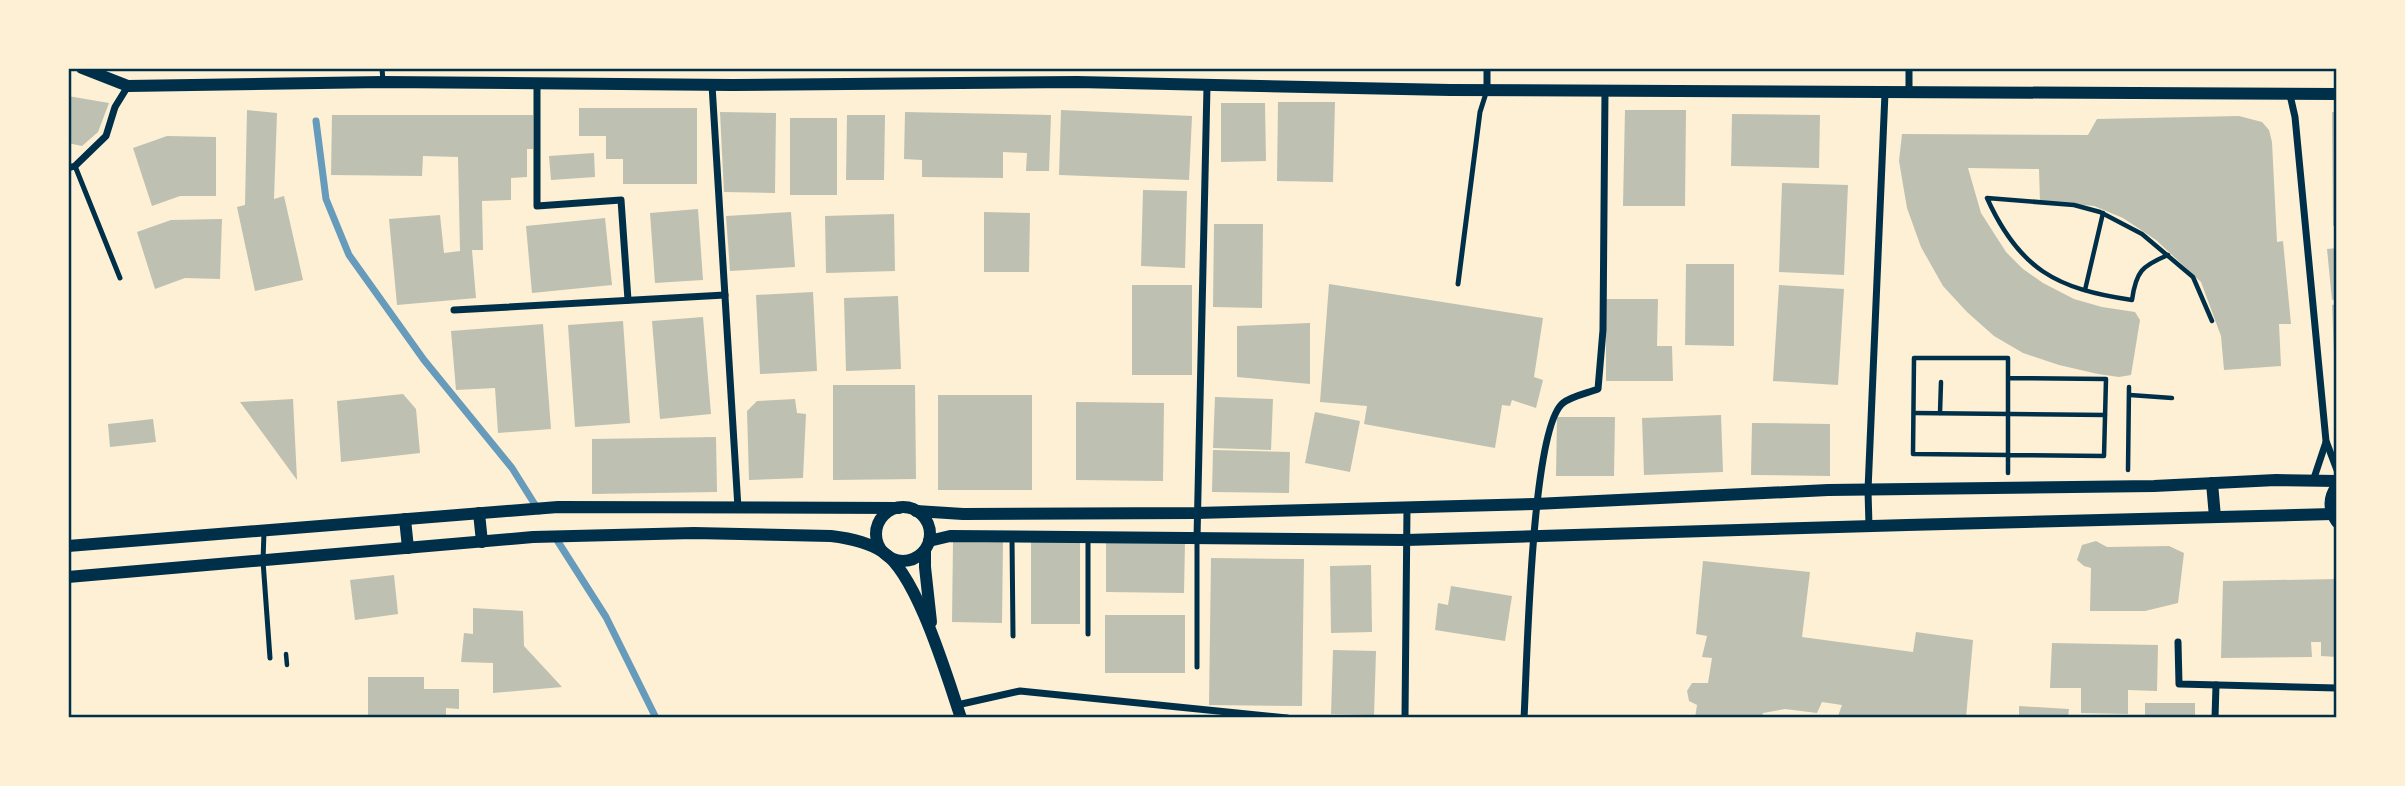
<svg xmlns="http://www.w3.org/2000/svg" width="2405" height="786" font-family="'Varela Round',sans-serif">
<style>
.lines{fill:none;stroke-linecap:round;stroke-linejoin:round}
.stream{stroke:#669bbc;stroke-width:7}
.building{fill:#bec0b2}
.path{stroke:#003049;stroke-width:4.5}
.service{stroke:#003049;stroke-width:5}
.minor{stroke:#003049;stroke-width:7}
.tertiary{stroke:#003049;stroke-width:12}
.neatline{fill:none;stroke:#003049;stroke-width:2.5}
</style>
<rect width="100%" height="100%" fill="#fdf0d5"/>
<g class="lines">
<g class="stream">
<polyline points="316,121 326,199 349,255 424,360 512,468 539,511"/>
<polyline points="555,537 606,617 656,718"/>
</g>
</g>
<g class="building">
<polygon points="68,96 109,103 98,132 82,146 68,143"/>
<polygon points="1278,102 1335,102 1333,182 1277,181"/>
<polygon points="1221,103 1265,103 1266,161 1221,162"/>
<polygon points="579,108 697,108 697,184 623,184 623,159 606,159 606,136 579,136"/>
<polygon points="247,110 277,113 274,199 284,196 303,280 255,291 237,207 245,205"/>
<polygon points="1061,110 1192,116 1189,180 1059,175"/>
<polygon points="1625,110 1686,110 1685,206 1623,206"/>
<polygon points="720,112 776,113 775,193 724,192"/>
<polygon points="905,112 1051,115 1049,171 1026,171 1027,153 1003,152 1003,178 922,177 922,160 904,159"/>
<polygon points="2332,112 2337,112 2337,225 2333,226"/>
<polygon points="1732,114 1820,115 1819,168 1731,166"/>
<polygon points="332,115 533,115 533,149 527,149 527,177 511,178 511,200 482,201 483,250 472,250 476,298 397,305 389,219 440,215 444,253 460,251 458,157 423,156 422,176 331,175"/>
<polygon points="847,115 885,115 884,180 846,180"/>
<polygon points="2239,116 2262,122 2269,130 2272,142 2277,242 2283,241 2291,324 2279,324 2281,366 2224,370 2221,336 2201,282 2156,240 2123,218 2094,206 2040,201 2039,169 1968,168 1981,213 2006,252 2023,269 2043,283 2074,299 2102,307 2135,312 2140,320 2131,375 2119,377 2098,374 2059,365 2023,353 1994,336 1967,312 1943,286 1921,247 1907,208 1899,161 1902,134 2088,135 2097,119"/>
<rect x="790" y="118" width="47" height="77"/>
<polygon points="167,136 216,137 216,196 180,196 152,206 133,148"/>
<polygon points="594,153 595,177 551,180 549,156"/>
<polygon points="1782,183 1848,185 1844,275 1779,272"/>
<polygon points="1143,190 1187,191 1185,268 1141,266"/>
<polygon points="698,209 703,280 655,283 650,213"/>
<polygon points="791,212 795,267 730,271 726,216"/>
<polygon points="984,212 1030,213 1029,272 984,272"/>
<polygon points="894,214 895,271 826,273 825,216"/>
<polygon points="605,218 612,285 532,293 526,226"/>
<polygon points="222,219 220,279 185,278 155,289 137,232 171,220"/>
<polygon points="1214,224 1263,224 1262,308 1213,307"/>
<polygon points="2337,248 2337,299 2332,300 2327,249"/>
<polygon points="1686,264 1734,264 1734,346 1685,345"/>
<polygon points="1329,284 1543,318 1534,377 1543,380 1536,408 1512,400 1510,406 1502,405 1495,448 1364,424 1367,406 1320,402"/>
<rect x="1132" y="285" width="60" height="90"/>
<polygon points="1779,285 1844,289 1838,385 1773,381"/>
<polygon points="813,292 817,371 760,374 756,295"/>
<polygon points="898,296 901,369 846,371 844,298"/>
<polygon points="1606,299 1658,299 1657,346 1672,346 1673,381 1606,381"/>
<polygon points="2337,304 2337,353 2334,353 2332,305"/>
<polygon points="703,317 711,414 660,419 652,321"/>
<polygon points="623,321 630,423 575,427 568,325"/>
<polygon points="1310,323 1310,384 1237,377 1237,326"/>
<polygon points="543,324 551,429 498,433 495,388 456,390 451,331"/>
<polygon points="833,385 915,385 916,479 833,480"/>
<polygon points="403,394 416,409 420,453 341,462 337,401"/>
<rect x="938" y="395" width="94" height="95"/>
<polygon points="1215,397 1273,399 1271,450 1213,448"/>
<polygon points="293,399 297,480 240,402"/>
<polygon points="795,399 797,413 806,414 803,478 749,480 747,411 757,401"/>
<polygon points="1076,402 1164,403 1163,481 1076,480"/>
<polygon points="1315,412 1360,421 1350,472 1305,463"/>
<polygon points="1721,415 1723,472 1644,475 1642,418"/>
<polygon points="1557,417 1615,417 1614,476 1556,476"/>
<polygon points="153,419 156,442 110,447 108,424"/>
<polygon points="1752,423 1830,424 1830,476 1751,475"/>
<polygon points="716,437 717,492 592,494 592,439"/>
<polygon points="1213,450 1290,452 1289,493 1212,492"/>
<polygon points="1106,540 1185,541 1184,593 1106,592"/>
<polygon points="2096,541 2107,547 2169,546 2184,553 2178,603 2145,611 2090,611 2091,568 2084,566 2077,560 2082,545"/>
<polygon points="953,542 1003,542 1002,623 952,622"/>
<rect x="1031" y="542" width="49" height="82"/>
<polygon points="1211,558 1304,559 1302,706 1209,705"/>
<polygon points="1703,561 1810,572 1802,637 1913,652 1916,632 1973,640 1966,718 1855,718 1838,716 1842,705 1822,702 1817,713 1785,709 1763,713 1762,718 1695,718 1697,705 1689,701 1687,691 1692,683 1708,683 1712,658 1702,657 1707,636 1696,634"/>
<polygon points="1371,565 1372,632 1331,633 1330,566"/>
<polygon points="394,575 398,614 355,620 350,580"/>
<polygon points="2337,579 2337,657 2321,656 2321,642 2311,642 2312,657 2221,658 2223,581"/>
<polygon points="1451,586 1512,596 1505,641 1435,630 1438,603 1448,605"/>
<polygon points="473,608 523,611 524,646 562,687 493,693 493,663 461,662 464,633 473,634"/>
<rect x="1105" y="615" width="80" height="58"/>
<polygon points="2052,643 2158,645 2157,691 2128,690 2128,714 2081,713 2081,688 2050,688"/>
<polygon points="1333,650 1376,651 1374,715 1331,714"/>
<polygon points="368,677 424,677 424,689 459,689 459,709 446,708 446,718 368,718"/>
<rect x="2145" y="703" width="50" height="15"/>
<polygon points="2019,706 2069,709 2068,718 2019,718"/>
</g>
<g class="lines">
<g class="path">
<path d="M2168,255C2142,266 2136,271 2132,300C2056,289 2019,269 1987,198L2074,205L2100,212L2142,234L2193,277L2212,321"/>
<polyline points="2085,290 2103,213"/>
<polyline points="2130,395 2172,398"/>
<polyline points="1914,413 2105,415"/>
<polyline points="1940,413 1941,382"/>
<polyline points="2128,470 2129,387"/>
<path d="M2008,473C2008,435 2008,396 2008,358H1914L1913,454L2104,456L2106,379L2008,378"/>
<polyline points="286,654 287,665"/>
</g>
<g class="service">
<polyline points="382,68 383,82"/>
<polyline points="75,166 120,278"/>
<polyline points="1458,284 1480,112 1487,90"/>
<polyline points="264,532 263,561 270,658"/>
<polyline points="1012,537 1013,636"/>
<polyline points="1197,538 1197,667"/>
<polyline points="1088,634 1088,539"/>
</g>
<g class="minor">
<polyline points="1909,68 1909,93"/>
<polyline points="537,83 537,206 621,200 628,300"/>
<polyline points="712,85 738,508"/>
<polyline points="1487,90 1487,68"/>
<polyline points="2290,95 2295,117 2326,441 2337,470"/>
<polyline points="68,168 75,166 106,136 115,107 128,86"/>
<polyline points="454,310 725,295"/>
<polyline points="2313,481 2326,442"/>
<polyline points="1869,526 1868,490 1885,93"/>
<polyline points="1197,538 1207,86"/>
<polyline points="2178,642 2179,684 2337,688"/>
<polyline points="957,705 1020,691 1287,718"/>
<polyline points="1405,718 1407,507"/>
<path d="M1524,718C1527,667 1531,428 1563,403C1572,396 1588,393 1598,389L1603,330L1605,91"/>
<polyline points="2215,718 2216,685"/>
</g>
<g class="tertiary">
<polyline points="82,68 128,86 383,82 733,85 1077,82 1450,90 2337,94"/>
<polyline points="2212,483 2215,517"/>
<path d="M2337,486C2328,498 2329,510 2337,522"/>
<circle cx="903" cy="534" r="27"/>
<polyline points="916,511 963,514 1196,513 1535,504 1828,490 2154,486 2276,480 2337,481"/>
<polyline points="479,513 482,542"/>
<polyline points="405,519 408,548"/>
<polyline points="929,541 950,536 1406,540 1907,525 2332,514"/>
<polyline points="68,546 558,507 899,508"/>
<polyline points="925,550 925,567 931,622"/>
<path d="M68,577L533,537L694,533L831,536C848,538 868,542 883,552C917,574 947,677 961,718"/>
</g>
</g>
<rect width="2405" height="786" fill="none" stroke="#fdf0d5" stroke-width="140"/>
<rect x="70" y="70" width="2265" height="646" class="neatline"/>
</svg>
